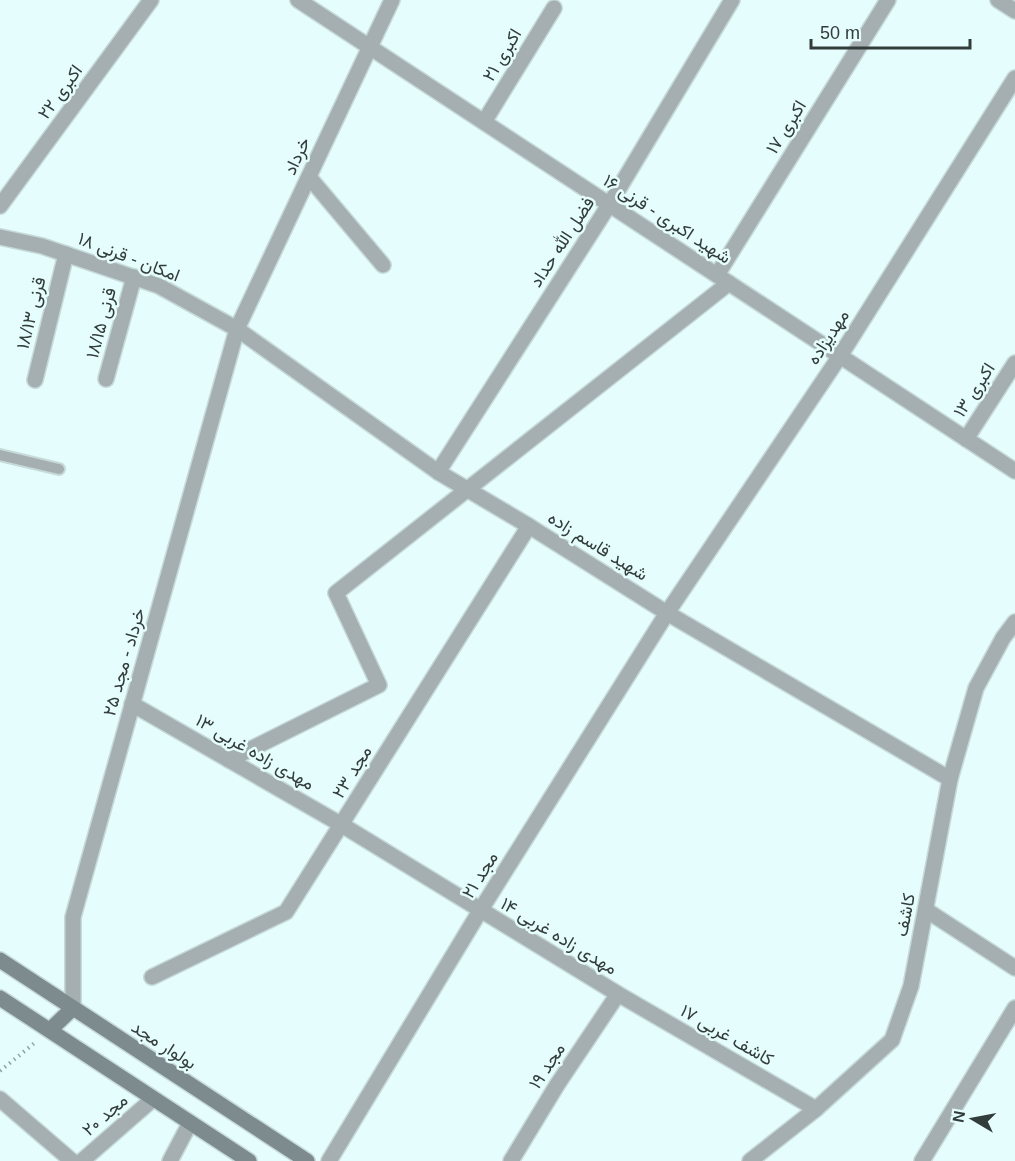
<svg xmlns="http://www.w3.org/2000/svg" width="1015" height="1161" font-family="Helvetica,Vazirmatn,sans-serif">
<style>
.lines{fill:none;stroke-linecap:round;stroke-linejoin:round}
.service-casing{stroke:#c5dad9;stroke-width:14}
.minor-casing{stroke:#c5dad9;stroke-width:18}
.tertiary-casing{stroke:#c5dad9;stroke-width:18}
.secondary-casing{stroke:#c5dad9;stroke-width:18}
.path{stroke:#92a4a3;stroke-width:4;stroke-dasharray:1.5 4.5;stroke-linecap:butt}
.service{stroke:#a5afb1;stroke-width:10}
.minor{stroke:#a5afb1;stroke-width:15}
.tertiary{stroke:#a5afb1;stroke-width:15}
.secondary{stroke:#7d8b8e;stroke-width:15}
.labels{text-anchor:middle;stroke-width:5;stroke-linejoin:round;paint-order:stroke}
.street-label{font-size:18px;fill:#323c3b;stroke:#e5fdfc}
</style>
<rect width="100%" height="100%" fill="#e5fdfc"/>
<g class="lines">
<defs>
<polyline id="service" points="0,455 59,469"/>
<g id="minor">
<polyline points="298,0 1015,471"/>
<polyline points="484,122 554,8"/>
<polyline points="309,177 383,265"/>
<polyline points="0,206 151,0"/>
<polyline points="0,237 42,246 159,286 237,329 438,472 529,526 667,613 950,779"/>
<polyline points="717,275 888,0"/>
<polyline points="106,379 134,277"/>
<polyline points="35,380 66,254"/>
<polyline points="966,439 1015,363"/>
<polyline points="438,472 609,205 732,0"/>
<polyline points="132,704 342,825 618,994 816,1109"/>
<polyline points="229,760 379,685 336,593 729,283"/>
<polyline points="926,910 1015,968"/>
<polyline points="152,977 286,912 529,526"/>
<polyline points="73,1008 73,917 237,329 392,0"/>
<polyline points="0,1099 72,1161"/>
<polyline points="82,1161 153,1099"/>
<polyline points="170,1161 190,1123"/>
<polyline points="329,1161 480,911 667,613 840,356 1015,78"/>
<polyline points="511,1161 557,1085 618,994"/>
<polyline points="750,1161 816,1109 892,1040 911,986 950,779 976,688 1003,638 1015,622"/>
<polyline points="922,1161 1015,1008"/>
</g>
<polyline id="tertiary" points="998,0 1015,11"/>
<g id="secondary">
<polyline points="0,960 307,1161"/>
<polyline points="0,998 249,1161"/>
<polyline points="50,1030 73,1008"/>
</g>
</defs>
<use href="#service" class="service-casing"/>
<use href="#minor" class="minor-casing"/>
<use href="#tertiary" class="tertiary-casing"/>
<use href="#secondary" class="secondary-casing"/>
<polyline class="path" points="0,1071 37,1041"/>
<use href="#service" class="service"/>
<use href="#minor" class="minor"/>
<use href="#tertiary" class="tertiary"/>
<use href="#secondary" class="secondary"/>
</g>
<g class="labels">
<g class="street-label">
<text transform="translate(502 55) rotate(-59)" y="6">اکبری ۲۱</text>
<text transform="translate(60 92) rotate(-54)" y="6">اکبری ۲۲</text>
<text transform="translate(786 127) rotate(-58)" y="6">اکبری ۱۷</text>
<text transform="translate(297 156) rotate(-65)" y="6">خرداد</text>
<text transform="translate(667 219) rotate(33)" y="6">شهید اکبری - قرنی ۱۶</text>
<text transform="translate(562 242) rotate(-57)" y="6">فضل الله حداد</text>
<text transform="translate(129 257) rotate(21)" y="6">امکان - قرنی ۱۸</text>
<text transform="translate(31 313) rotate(-76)" y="6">قرنی ۱۸/۱۳</text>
<text transform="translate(101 323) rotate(-75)" y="6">قرنی ۱۸/۱۵</text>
<text transform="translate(828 337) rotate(-57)" y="6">مهدیزاده</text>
<text transform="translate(974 390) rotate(-57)" y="6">اکبری ۱۳</text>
<text transform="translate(598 546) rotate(32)" y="6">شهید قاسم زاده</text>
<text transform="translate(124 662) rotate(-74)" y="6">خرداد - مجد ۲۵</text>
<text transform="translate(255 752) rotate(30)" y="6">مهدی زاده غربی ۱۳</text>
<text transform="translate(352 772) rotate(-58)" y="6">مجد ۲۳</text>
<text transform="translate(480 875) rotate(-58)" y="6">مجد ۲۱</text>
<text transform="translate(905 915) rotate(-79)" y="6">کاشف</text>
<text transform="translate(559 936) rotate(31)" y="6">مهدی زاده غربی ۱۴</text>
<text transform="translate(727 1035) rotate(30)" y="6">کاشف غربی ۱۷</text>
<text transform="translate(164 1045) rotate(33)" y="6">بولوار مجد</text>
<text transform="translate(547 1066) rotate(-57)" y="6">مجد ۱۹</text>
<text transform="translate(105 1115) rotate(-41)" y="6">مجد ۲۰</text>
</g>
</g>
<g transform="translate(973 1119) rotate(280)" stroke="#e5fdfc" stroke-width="4.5" paint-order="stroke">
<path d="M0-4.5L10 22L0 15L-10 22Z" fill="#323c3b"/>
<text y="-9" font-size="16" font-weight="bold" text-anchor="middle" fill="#323c3b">N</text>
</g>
<path d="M811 39v9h159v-9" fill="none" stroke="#323c3b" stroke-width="3"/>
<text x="820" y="39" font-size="18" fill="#323c3b" stroke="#e5fdfc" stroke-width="4.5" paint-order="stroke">50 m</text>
</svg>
